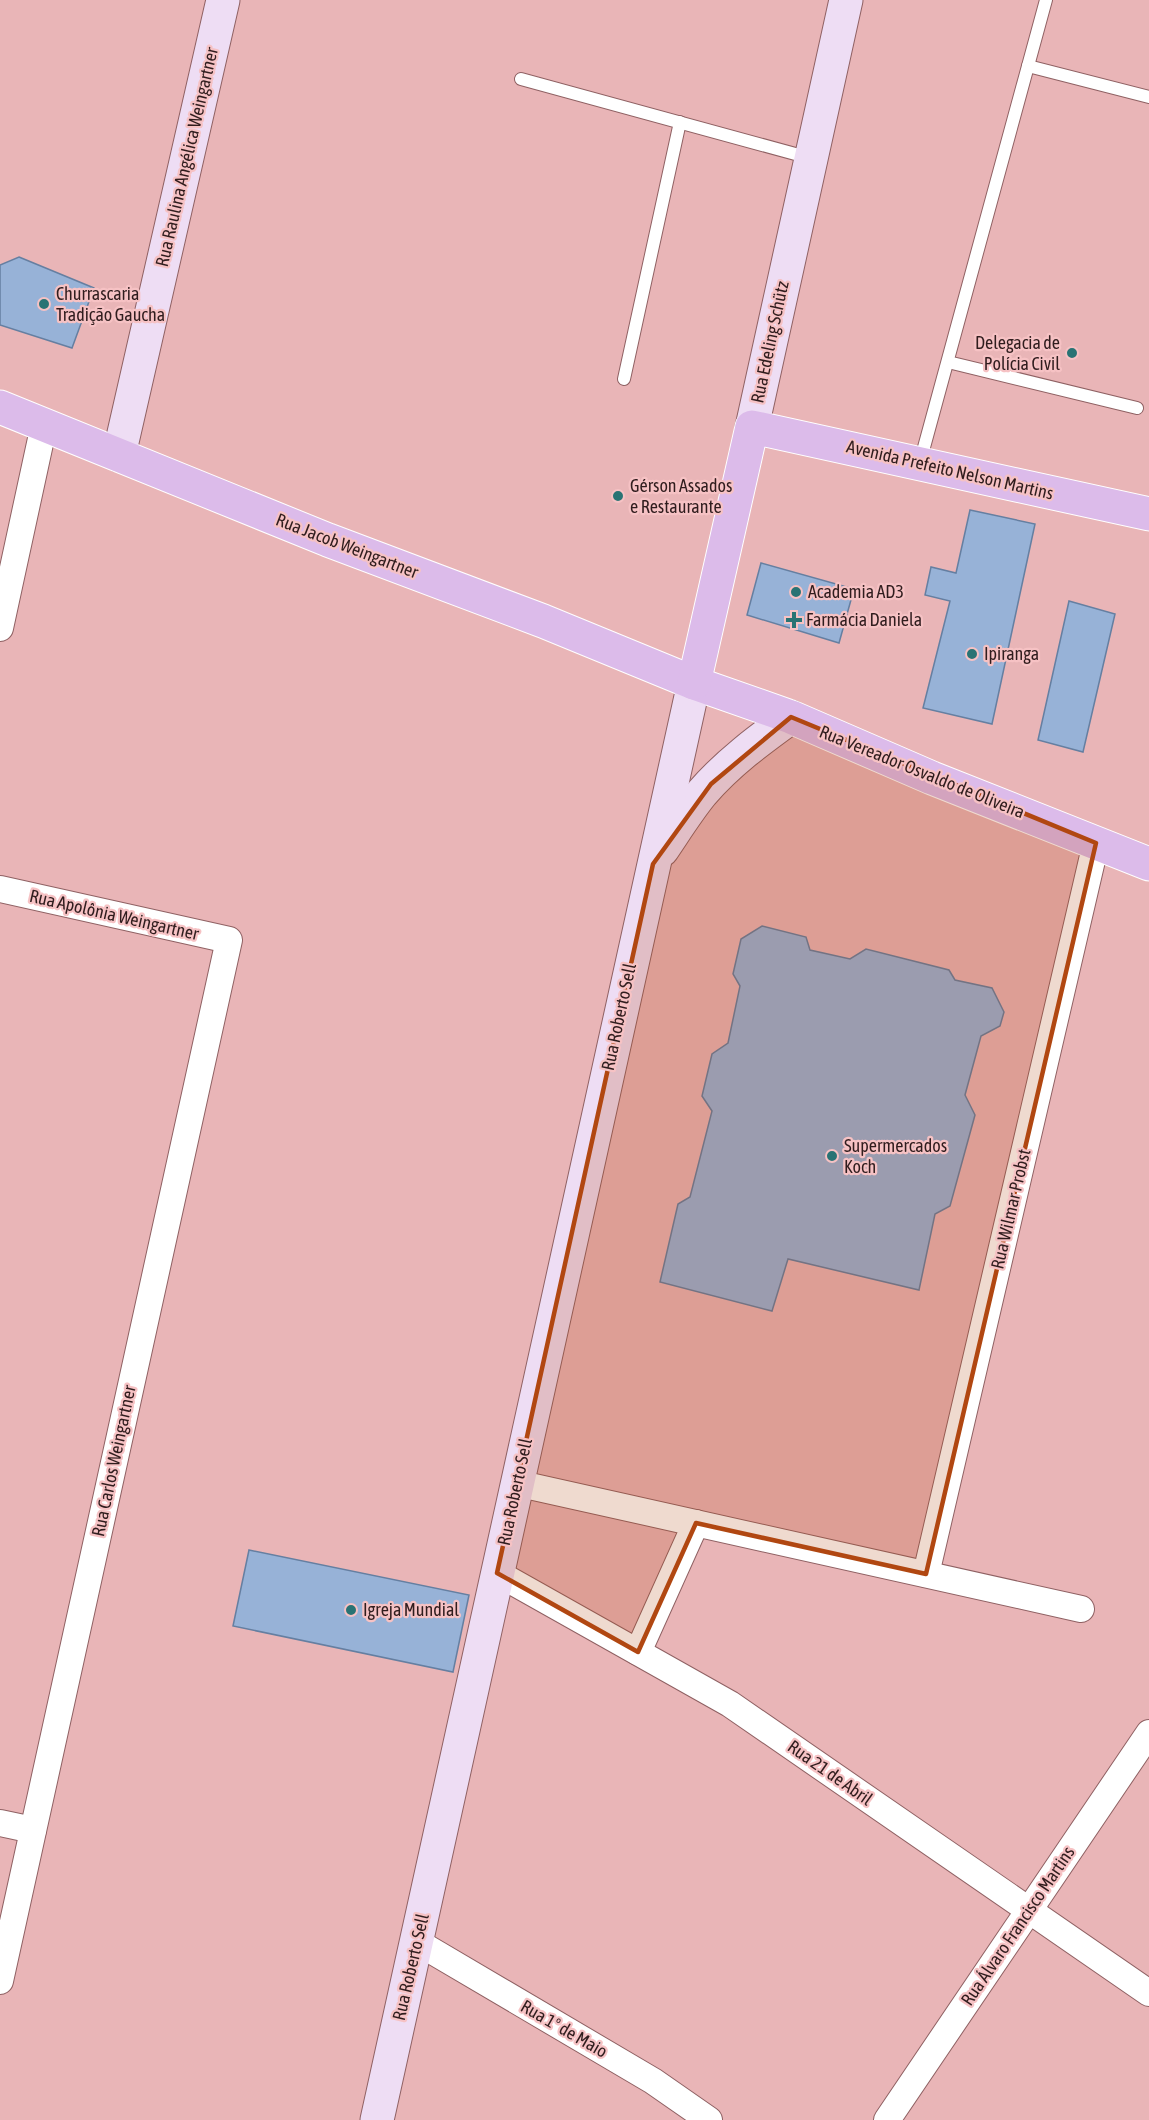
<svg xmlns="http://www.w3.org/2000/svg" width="1149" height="2120" font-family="'Asap Condensed',sans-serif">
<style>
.building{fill:#97b2d7;stroke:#657fa1;stroke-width:1.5}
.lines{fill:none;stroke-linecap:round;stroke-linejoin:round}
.lane-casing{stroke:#8f6163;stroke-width:14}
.street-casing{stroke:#8f6163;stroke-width:28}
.secondary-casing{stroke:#8f6163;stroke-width:35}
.primary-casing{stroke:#fff;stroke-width:35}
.lane{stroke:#fff;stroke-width:12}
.street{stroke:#fff;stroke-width:26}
.secondary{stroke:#eeddf4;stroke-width:33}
.primary{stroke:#dcbbea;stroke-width:33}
.marked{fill:#b14711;fill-opacity:0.2;stroke:#b14711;stroke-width:4.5;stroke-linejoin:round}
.poi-dot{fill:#297374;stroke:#f6c2c4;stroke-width:2}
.labels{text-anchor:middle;stroke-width:4.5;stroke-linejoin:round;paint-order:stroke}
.street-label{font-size:18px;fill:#301d1e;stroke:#f6c2c4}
.poi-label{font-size:18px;fill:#301d1e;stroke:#f6c2c4;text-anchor:start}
</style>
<rect width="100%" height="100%" fill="#e9b5b7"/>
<g class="building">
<polygon points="19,257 94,288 72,348 0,325 0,265"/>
<polygon points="970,510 1035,524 992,724 923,708 950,601 925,595 931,567 956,573"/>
<polygon points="761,563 854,589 839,643 747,615"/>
<polygon points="1069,601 1115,614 1083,752 1038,740"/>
<polygon points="762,926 806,937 810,950 850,959 866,949 949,970 955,980 992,988 1004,1012 1000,1026 981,1036 965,1095 975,1115 950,1206 935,1214 919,1290 788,1259 772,1311 660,1282 678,1204 690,1197 712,1111 702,1096 712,1054 728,1043 740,986 733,974 741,939"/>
<polygon points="249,1550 469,1595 453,1672 233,1626"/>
</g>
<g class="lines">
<defs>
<g id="lane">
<polyline points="1028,66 1149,97"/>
<polyline points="521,79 810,158"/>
<polyline points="948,362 1137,408"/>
<polyline points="624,379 680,122"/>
<polyline points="920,462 1046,0"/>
</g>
<g id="street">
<polyline points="0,628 44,425"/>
<polyline points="0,889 229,940 0,1981"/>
<polyline points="516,1483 1081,1609"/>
<polyline points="497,1573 730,1704 1149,1993"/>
<polyline points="926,1574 1096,843"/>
<polyline points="638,1652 696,1523"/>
<polyline points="0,1823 33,1830"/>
<polyline points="417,1942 653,2081 709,2120"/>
<polyline points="887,2120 1149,1733"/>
</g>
<g id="secondary">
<polyline points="752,427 846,0"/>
<polyline points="119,455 223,0"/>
<path d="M662,850C675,831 688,810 702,793C728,763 759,740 791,717"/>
<polyline points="377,2120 694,683"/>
</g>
<g id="primary">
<polyline points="0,407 328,540 543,621 694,683 791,717 932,778 1149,864"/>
<polyline points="694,683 752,427 1149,514"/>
</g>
</defs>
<use href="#lane" class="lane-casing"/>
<use href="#street" class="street-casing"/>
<use href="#secondary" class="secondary-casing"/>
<use href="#primary" class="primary-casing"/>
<use href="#lane" class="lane"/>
<use href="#street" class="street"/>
<use href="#secondary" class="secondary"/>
<use href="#primary" class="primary"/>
</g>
<path class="marked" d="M791,717L1096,843L926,1574L696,1523L638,1652L497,1573L653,864L711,784Z"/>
<g class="poi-dot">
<circle cx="44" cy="304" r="6"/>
<circle cx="1072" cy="353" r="6"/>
<circle cx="618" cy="496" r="6"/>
<circle cx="796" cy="592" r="6"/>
<path d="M791 611h6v6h6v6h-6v6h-6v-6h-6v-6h6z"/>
<circle cx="972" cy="654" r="6"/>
<circle cx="832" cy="1156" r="6"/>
<circle cx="351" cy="1610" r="6"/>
</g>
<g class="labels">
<g class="street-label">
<text transform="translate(187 157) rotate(-77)" y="6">Rua Raulina Angélica Weingartner</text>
<text transform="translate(770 342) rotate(-78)" y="6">Rua Edeling Schütz</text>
<text transform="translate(950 470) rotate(13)" y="6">Avenida Prefeito Nelson Martins</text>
<text transform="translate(347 546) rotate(21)" y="6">Rua Jacob Weingartner</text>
<text transform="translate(922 772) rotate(22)" y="6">Rua Vereador Osvaldo de Oliveira</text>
<text transform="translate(114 915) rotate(13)" y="6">Rua Apolônia Weingartner</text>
<text transform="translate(619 1017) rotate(-78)" y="6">Rua Roberto Sell</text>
<text transform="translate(1011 1209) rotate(-77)" y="6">Rua Wilmar Probst</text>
<text transform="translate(114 1461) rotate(-78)" y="6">Rua Carlos Weingartner</text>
<text transform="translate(515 1492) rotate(-78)" y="6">Rua Roberto Sell</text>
<text transform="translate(830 1773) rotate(35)" y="6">Rua 21 de Abril</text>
<text transform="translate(1018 1926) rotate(-56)" y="6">Rua Álvaro Francisco Martins</text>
<text transform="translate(411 1967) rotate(-77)" y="6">Rua Roberto Sell</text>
<text transform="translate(564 2029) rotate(30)" y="6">Rua 1° de Maio</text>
</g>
<g class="poi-label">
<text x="56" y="300">Churrascaria<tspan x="56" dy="21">Tradição Gaucha</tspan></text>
<text x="1060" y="349" text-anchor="end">Delegacia de<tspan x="1060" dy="21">Polícia Civil</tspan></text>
<text x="630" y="492">Gérson Assados<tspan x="630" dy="21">e Restaurante</tspan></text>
<text x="808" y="598">Academia AD3</text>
<text x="806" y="626">Farmácia Daniela</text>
<text x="984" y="660">Ipiranga</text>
<text x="844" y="1152">Supermercados<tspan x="844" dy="21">Koch</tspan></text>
<text x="363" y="1616">Igreja Mundial</text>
</g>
</g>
</svg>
